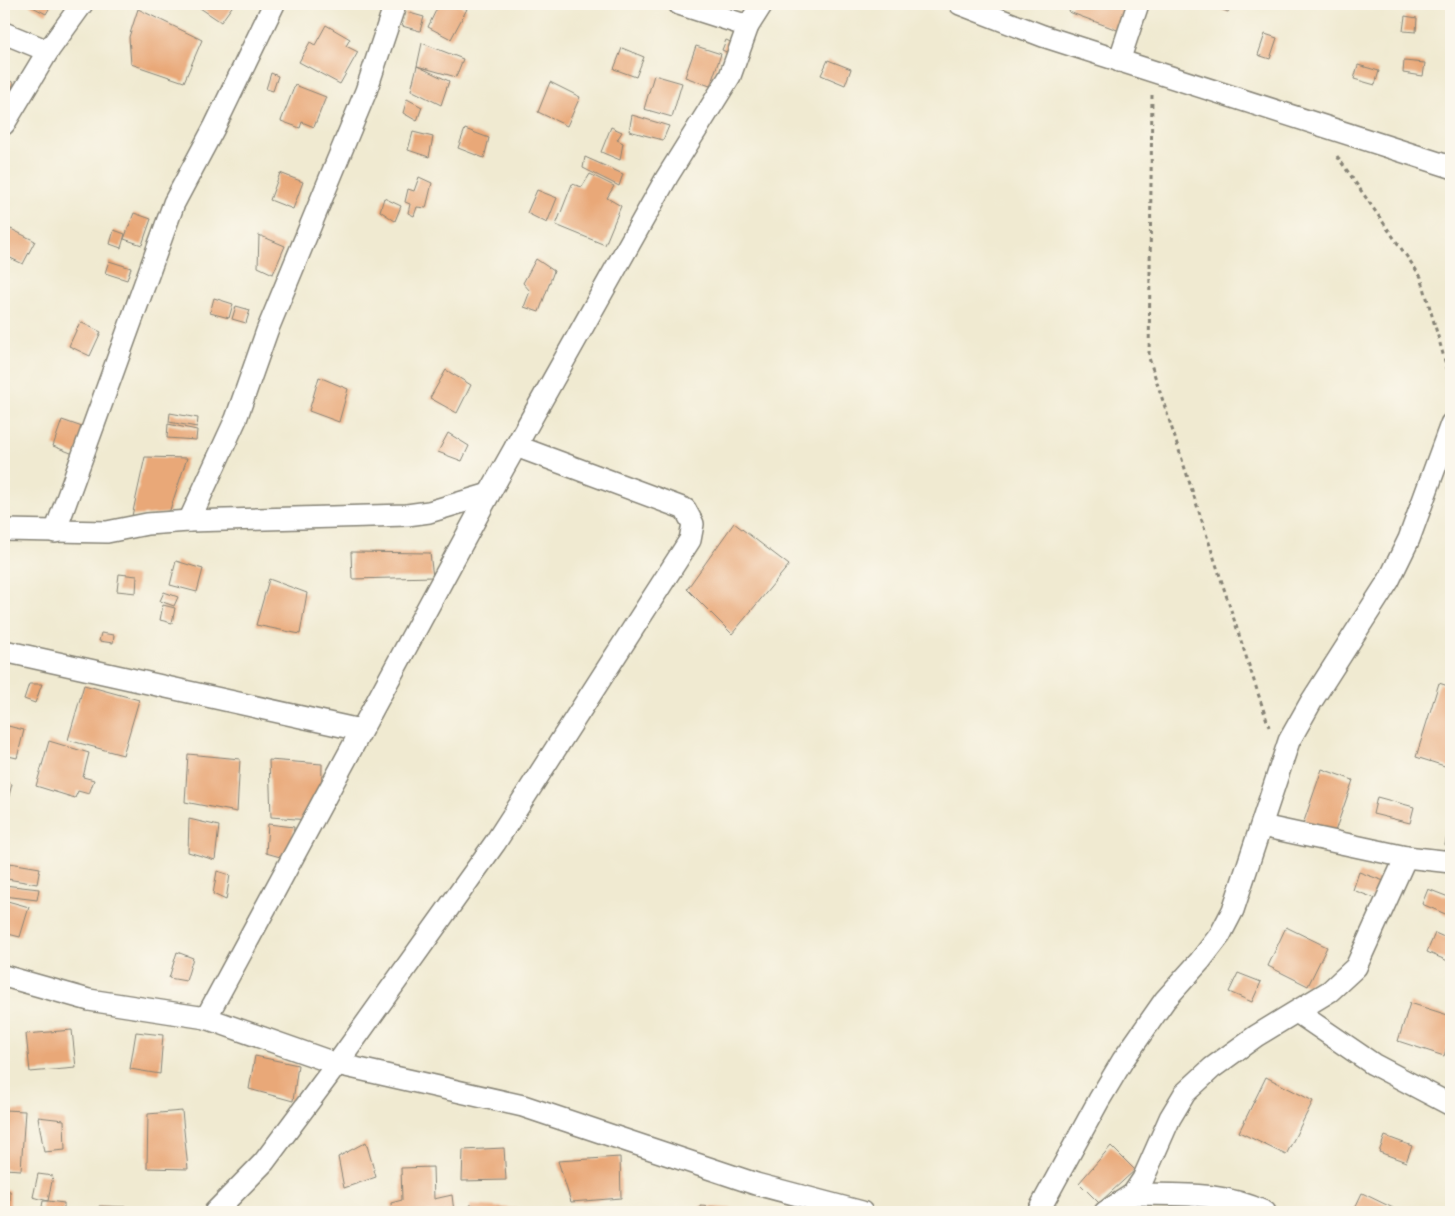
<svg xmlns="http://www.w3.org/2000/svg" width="1455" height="1216" font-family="'IM FELL DW Pica',serif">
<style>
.building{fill:#e9a878}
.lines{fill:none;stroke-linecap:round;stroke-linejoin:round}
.street-casing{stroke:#868376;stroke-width:24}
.path{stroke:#868376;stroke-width:3;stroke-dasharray:4 4;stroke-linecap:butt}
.street{stroke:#fff;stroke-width:21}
</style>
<rect width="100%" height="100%" fill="#fbf7ec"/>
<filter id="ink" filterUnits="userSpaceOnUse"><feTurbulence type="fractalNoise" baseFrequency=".02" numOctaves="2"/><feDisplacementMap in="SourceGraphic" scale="10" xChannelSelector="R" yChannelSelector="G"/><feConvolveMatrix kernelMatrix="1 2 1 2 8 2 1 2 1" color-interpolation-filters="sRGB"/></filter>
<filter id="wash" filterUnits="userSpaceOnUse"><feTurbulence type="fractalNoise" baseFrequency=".0096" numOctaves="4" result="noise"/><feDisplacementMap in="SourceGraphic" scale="20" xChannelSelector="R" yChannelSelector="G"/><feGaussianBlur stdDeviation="1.12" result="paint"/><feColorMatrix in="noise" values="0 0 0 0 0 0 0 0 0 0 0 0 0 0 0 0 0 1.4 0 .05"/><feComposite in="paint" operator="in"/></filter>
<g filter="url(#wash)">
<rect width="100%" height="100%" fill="#f0ead1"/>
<g id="blocks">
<g class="building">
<polygon points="30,4 52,4 46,14 29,5"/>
<polygon points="198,4 234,4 221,22 197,6"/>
<polygon points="439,4 456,4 467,9 451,39 428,27"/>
<polygon points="1072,4 1130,4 1120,31 1069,12"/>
<polygon points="1208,4 1232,4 1228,12"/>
<polygon points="138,9 202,40 184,82 131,64 129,37"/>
<polygon points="406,12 424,17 420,31 402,26"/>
<polygon points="1405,16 1417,18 1416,32 1403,31"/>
<polygon points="326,25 350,39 346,46 358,52 340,84 299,62 310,42 315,45"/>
<polygon points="1265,34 1277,38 1270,59 1258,55"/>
<polygon points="726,40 738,45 733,55 722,50"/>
<polygon points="422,43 463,59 456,77 417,66"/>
<polygon points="696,46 721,54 710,86 685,77"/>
<polygon points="622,48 644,57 636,77 614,69"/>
<polygon points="828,60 851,69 845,85 821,75"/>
<polygon points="1404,61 1425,63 1423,76 1403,73"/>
<polygon points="1358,65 1379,71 1375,85 1354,79"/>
<polygon points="417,66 449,81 441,105 411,90"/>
<polygon points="271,73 278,76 273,91 266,89"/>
<polygon points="654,75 682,83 672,117 644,109"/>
<polygon points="4,78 14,83 4,105"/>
<polygon points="550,82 580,97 567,126 538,112"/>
<polygon points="295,85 326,97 314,127 302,122 300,128 281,121"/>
<polygon points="407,99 422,107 417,121 403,113"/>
<polygon points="632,115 669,126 663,140 629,131"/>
<polygon points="611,127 622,132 617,140 623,143 620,160 601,152"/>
<polygon points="465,129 489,138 484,158 458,148"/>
<polygon points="413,132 433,137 429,157 408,150"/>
<polygon points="585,157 623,174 619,186 583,168"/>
<polygon points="280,173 303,182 293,209 270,200"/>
<polygon points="590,174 614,186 607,198 621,206 605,245 556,225 572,184 582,187"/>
<polygon points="419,177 432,183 426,208 417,207 414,216 408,213 410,204 405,202 408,189 414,191"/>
<polygon points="537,190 557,198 547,223 527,213"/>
<polygon points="384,198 401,206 395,221 380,211"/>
<polygon points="134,213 151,219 142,245 124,239"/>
<polygon points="11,229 35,241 23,264 4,255 4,243"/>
<polygon points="114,230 125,234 121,248 110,244"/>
<polygon points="259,235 285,246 273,274 258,267"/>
<polygon points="536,259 554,271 539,312 524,307 530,291 523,283"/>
<polygon points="109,261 131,268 127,280 105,273"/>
<polygon points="214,298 233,304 229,318 210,313"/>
<polygon points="236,306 250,310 246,323 232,319"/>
<polygon points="80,322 101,332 90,356 69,346"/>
<polygon points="446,370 471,385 457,413 430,398"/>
<polygon points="319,377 348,389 339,422 309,411"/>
<polygon points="170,413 198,418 197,427 169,422"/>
<polygon points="62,420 85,428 76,455 53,446"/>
<polygon points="168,424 197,430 196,440 167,438"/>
<polygon points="448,433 469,446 462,461 438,452"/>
<polygon points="145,457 187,458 169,513 132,516"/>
<polygon points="734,523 789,565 732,634 687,589"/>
<polygon points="351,552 430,553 433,577 352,579"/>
<polygon points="176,561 203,569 197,592 170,585"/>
<polygon points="119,574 137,576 136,593 117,591"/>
<polygon points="269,579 307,593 300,634 256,625"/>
<polygon points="164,592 178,597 174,606 160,601"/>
<polygon points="163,605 175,608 172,623 160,620"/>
<polygon points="101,633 114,635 113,643 99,641"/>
<polygon points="1439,683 1451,687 1451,768 1416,757"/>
<polygon points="29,684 42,684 35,703 24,699"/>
<polygon points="84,685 139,700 123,755 68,740"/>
<polygon points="4,725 24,730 17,758 4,755"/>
<polygon points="49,741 89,753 83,777 94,780 89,794 78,791 75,798 36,786"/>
<polygon points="188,754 240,759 237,812 185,802"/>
<polygon points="269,760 322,764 321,821 271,817"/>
<polygon points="1322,769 1353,780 1332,840 1301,830"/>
<polygon points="4,781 12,784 6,807 4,806"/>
<polygon points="1377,797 1414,807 1410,823 1373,814"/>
<polygon points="189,819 219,826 215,860 188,852"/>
<polygon points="1450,820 1451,820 1451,846 1445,845"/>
<polygon points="268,824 294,827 291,860 266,853"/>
<polygon points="10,863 40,868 37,884 7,879"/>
<polygon points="217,871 230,875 226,900 213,894"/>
<polygon points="1359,872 1384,881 1377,899 1353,890"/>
<polygon points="4,885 39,889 37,900 4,896"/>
<polygon points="1428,889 1451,898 1450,916 1422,904"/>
<polygon points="4,900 29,907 20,937 4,933"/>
<polygon points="1286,927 1327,947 1308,986 1268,966"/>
<polygon points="1435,933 1451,940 1451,954 1448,961 1427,952"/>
<polygon points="177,952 193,958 186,981 169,978"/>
<polygon points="1238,973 1261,982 1252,1002 1229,992"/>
<polygon points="1410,1003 1451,1016 1451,1034 1444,1056 1398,1041"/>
<polygon points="72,1030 76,1068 30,1072 26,1034"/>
<polygon points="136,1032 163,1035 160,1074 130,1069"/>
<polygon points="255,1056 298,1065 293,1101 249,1089"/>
<polygon points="1266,1077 1313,1101 1286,1155 1239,1132"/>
<polygon points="4,1110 25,1111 21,1170 4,1169"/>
<polygon points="182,1111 188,1169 147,1168 148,1114"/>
<polygon points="38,1117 64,1120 65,1150 44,1152"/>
<polygon points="1385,1136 1412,1146 1406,1162 1379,1152"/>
<polygon points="366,1142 376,1177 344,1188 338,1157"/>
<polygon points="1111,1146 1135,1170 1099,1203 1079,1183"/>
<polygon points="504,1148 506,1180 462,1181 463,1150"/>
<polygon points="620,1157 621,1198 571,1202 558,1161"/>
<polygon points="433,1167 434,1199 452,1195 454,1212 392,1212 391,1203 402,1200 401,1168"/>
<polygon points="38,1174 53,1176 48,1201 64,1203 64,1212 41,1212 43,1201 48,1201 33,1197"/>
<polygon points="4,1190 10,1191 10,1212 4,1212"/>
<polygon points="1362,1193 1393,1208 1391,1212 1353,1212"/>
<polygon points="1205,1201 1236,1212 1201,1212"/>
<polygon points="470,1205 539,1210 539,1212 470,1212"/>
<polygon points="99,1206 137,1207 137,1212 99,1212"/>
<polygon points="700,1206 761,1211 761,1212 700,1212"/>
</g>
</g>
</g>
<g filter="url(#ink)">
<use href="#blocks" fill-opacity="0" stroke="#868376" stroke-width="1"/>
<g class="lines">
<defs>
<g id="street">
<polyline points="679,4 748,26"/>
<polyline points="960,4 1043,36 1451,167"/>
<polyline points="4,33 48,51"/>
<polyline points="1119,61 1138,4"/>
<polyline points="4,124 48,51 82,4"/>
<polyline points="189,521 236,419 267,331 366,91 395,4"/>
<polyline points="4,530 107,532 147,524 189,521 407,515 429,512 489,494"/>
<polyline points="55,532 174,203 214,128 274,4"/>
<polyline points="4,651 360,730"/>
<polyline points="1262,826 1406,857 1451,862"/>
<polyline points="4,976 89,1000 206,1018 337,1064 523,1106 756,1184 862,1212"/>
<polyline points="1297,1012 1373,1064 1451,1105"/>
<polyline points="206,1018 489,494 667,177 730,76 748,26 762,4"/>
<path d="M1133,1194C1181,1195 1220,1191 1265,1212"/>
<polyline points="215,1212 264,1162 337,1064 495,843 690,540 693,524 685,509 516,446"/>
<polyline points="1038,1212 1099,1100 1123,1060 1165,1000 1200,961 1220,935 1233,910 1289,741 1311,702 1389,580 1409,539 1451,424"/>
<polyline points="1105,1212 1133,1194 1143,1179 1170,1118 1185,1093 1212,1068 1256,1036 1330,991 1356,967 1406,857"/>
</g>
</defs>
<use href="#street" class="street-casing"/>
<g class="path">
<polyline points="1152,95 1149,358 1269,727"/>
<polyline points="1337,156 1421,277 1451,382"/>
</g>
<use href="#street" class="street"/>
</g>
</g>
<rect width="1455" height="1216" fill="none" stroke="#fbf7ec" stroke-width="20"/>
</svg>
